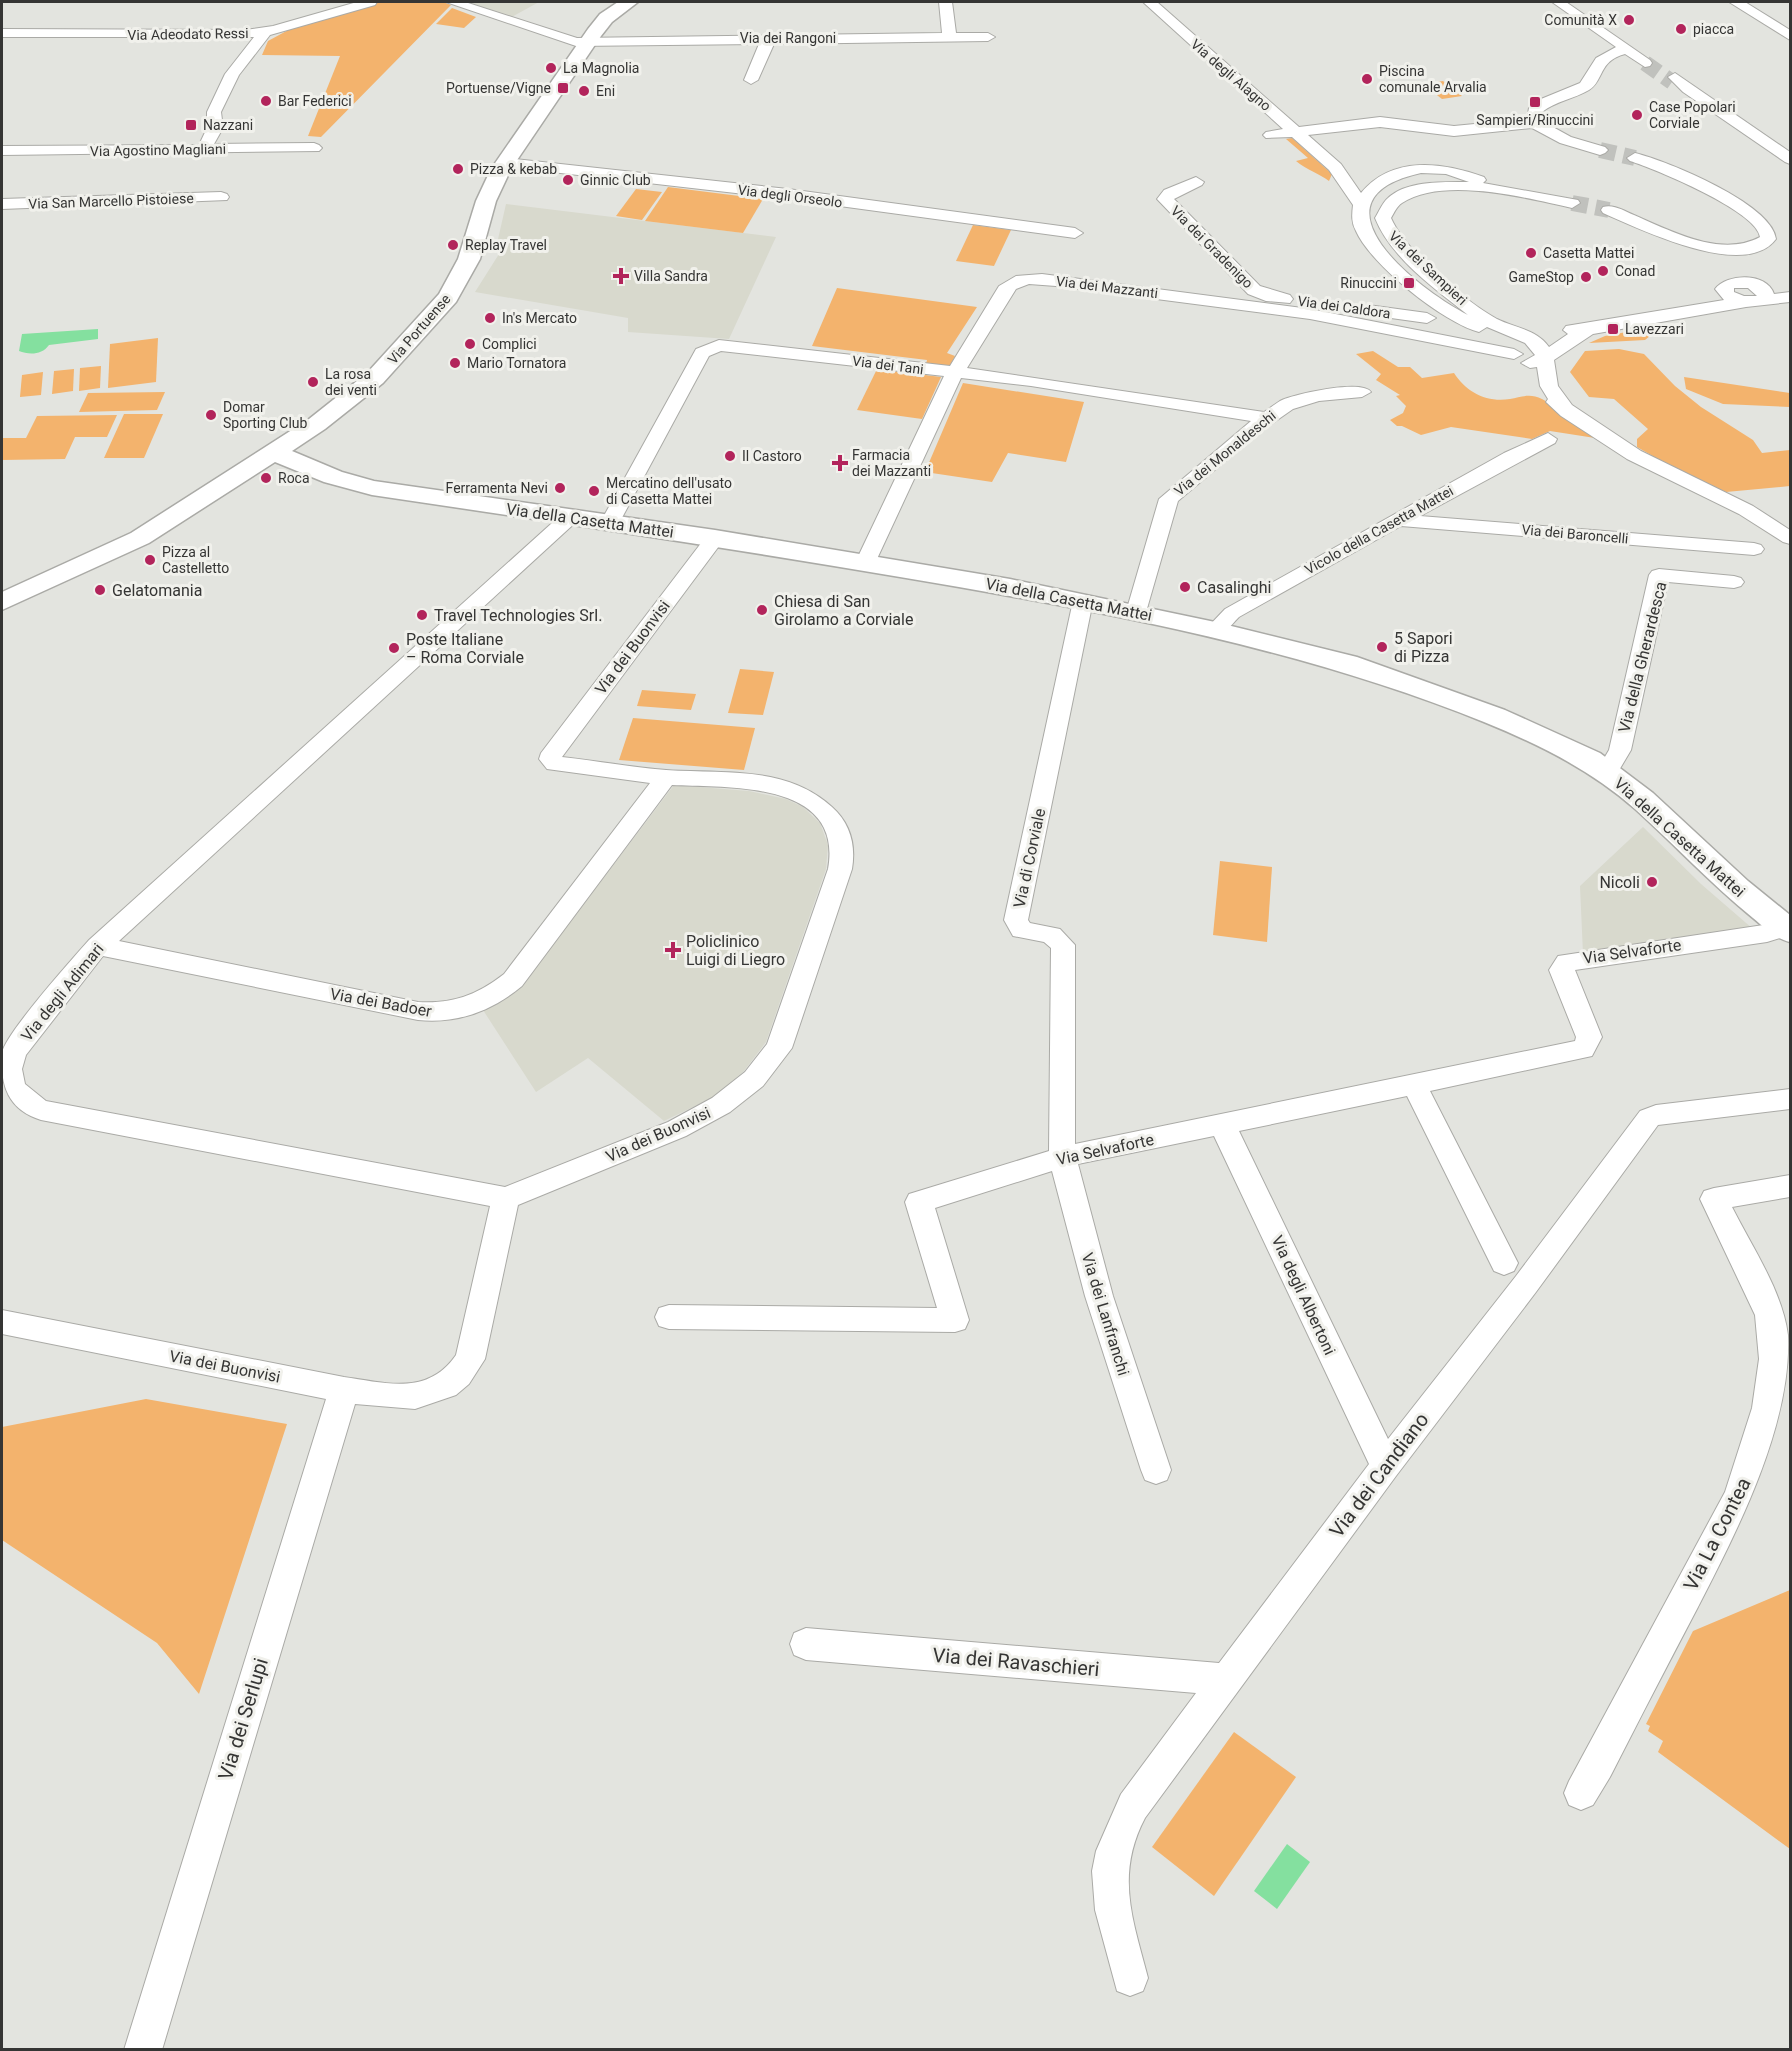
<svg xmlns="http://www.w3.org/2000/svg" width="1792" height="2051" font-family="Roboto,sans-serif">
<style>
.built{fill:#d8d9cd}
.green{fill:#f3b36d}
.water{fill:#84e09f}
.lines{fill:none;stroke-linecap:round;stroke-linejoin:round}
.minor-tunnel{stroke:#c0c1bd;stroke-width:16;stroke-dasharray:16 8;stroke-linecap:butt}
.minor-casing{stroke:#aaaaa6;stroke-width:2}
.major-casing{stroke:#aaaaa6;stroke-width:3}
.minor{fill:#fff;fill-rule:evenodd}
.major{fill:#fff;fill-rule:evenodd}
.poi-dot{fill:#b2245b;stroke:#f1f1ec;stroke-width:2}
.labels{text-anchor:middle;stroke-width:6;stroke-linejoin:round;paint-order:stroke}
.far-poi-label{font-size:14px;fill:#353534;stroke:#f1f1ec;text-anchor:start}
.far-street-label{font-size:14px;fill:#353534;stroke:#f1f1ec}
.street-label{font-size:16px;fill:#353534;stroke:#f1f1ec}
.poi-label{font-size:16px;fill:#353534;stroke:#f1f1ec;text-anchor:start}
.near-street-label{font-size:20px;fill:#353534;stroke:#f1f1ec}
</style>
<rect width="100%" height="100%" fill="#e3e4df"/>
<g class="built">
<polygon points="459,2 539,2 508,19"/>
<polygon points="506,204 776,237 729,339 628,332 628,318 475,292 499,254 500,250 496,248"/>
<polygon points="674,785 749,791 786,799 803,807 820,823 828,845 826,869 766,1042 744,1071 714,1097 664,1121 588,1058 536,1092 483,1010 501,1000 527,979"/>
<polygon points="1643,827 1701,884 1753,929 1583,954 1580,886"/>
</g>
<g class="green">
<polygon points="381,2 443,2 451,5 321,137 308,136 340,56 262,55 268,41 292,28"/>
<polygon points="452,8 476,17 464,28 436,24"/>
<polygon points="1443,81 1462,96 1442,99 1423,84"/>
<path d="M1292,138L1332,174L1329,181C1320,174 1307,170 1296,161L1308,158L1286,139Z"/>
<polygon points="668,187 763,199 743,233 645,221"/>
<polygon points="636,189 662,192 642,220 616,216"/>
<polygon points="973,225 1011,230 994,266 956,261"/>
<polygon points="837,288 977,307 947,353 955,356 949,368 926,364 927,360 812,346"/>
<polygon points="1653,327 1660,328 1645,340 1589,343 1605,336"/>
<polygon points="158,338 156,382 108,388 110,344"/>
<polygon points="1619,349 1644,354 1675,386 1701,407 1753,440 1762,453 1790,450 1790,486 1726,492 1684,474 1637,447 1637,439 1648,429 1614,399 1589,397 1570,372 1585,351"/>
<path d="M1373,351L1398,367H1410L1422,378L1454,373C1466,392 1487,403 1510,399C1521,397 1530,393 1542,399C1560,408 1578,426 1595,438L1550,431L1532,439L1451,427L1421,435L1402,426H1397L1390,420L1403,413L1406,406L1396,396L1400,395L1376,380L1381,374L1356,354Z"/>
<polygon points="101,366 100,388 79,391 80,368"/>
<polygon points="74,369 73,391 52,394 54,371"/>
<polygon points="877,369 941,377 922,419 857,410"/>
<polygon points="43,372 41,395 20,397 22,375"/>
<polygon points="1684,377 1790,393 1790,407 1723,404 1686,389"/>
<polygon points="963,383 1084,402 1066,462 1008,453 992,482 925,472"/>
<polygon points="165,392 157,410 79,412 88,393"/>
<polygon points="124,414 163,414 144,458 104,458"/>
<polygon points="117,415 107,437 75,437 65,459 2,460 2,438 26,438 37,416"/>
<polygon points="740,669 774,672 763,715 728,713"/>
<polygon points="642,690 696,694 691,710 637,706"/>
<polygon points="633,718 755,728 744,770 619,760"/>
<polygon points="1220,861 1272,867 1267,942 1213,935"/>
<polygon points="146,1399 287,1424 199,1694 157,1643 2,1540 2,1427"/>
<polygon points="1790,1590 1790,1849 1658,1752 1663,1741 1648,1731 1650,1726 1646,1724 1693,1631"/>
<polygon points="1234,1732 1296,1777 1214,1896 1152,1847"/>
</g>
<g class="water">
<path d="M98,329V339L49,345C42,355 29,355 19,351L22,334Z"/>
<polygon points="1287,1844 1310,1862 1277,1909 1254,1891"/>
</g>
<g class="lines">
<g class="minor-tunnel">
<polyline points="1645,63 1672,82"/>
<polyline points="1600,150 1635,158"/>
<polyline points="1572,203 1609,210"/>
</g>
<defs>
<g id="minor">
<polygon points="357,2 377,2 375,5 270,35 239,75 221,112 223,128 214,144 314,143 319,145 322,148 319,151 2,155 2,146 199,145 207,128 207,112 225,74 254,37 2,37 2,29 245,30 273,26"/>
<polygon points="446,2 465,2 577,38 942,33 939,2 952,2 956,33 988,33 995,37 988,41 774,44 758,80 751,84 744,80 759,44 576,46"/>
<path d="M1143,2H1157L1299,127L1380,117L1454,126L1527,119L1529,108L1541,99L1580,83L1596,58L1616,47L1552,2H1566L1650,60L1652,63L1650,66L1645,67L1625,54C1598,61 1604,81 1589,90C1574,99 1556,101 1542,112V121L1571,137L1605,147L1608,150L1605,153L1600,155L1560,143L1532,128L1454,136L1380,127L1308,135L1341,164L1361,193C1392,155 1443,162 1484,177L1486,180L1483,183L1578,200L1580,203L1572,208C1527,198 1443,176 1402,203C1397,206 1394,213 1391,218C1405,251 1465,301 1497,319C1515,328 1536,329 1549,347L1568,334L1563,330L1566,326L1724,300L1715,289C1727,273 1767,272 1774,294L1790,292V302L1746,307L1593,334L1554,360L1558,386L1572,405L1641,451L1753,506L1790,530V544L1783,542L1739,514L1627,459L1561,416L1546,402L1548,399L1540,386L1537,367L1530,368L1521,363L1535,355L1525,343L1487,327L1479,332C1444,323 1371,265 1356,231C1351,222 1352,214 1353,205L1329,170L1292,137L1266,138L1263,135L1266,132L1283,129ZM1421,173L1446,174L1469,182C1445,182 1407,180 1388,198C1382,203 1379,212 1375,218C1391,258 1435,289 1468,315C1417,289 1303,199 1421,173ZM1734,288H1748L1757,296H1744L1734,292Z"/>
<polygon points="1729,2 1745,2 1790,30 1790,40"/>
<polygon points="1675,73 1790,152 1790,164 1785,162 1683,92 1668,77"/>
<path d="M1635,153C1668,161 1772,204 1776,239C1745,281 1640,229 1603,213L1601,210L1603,207C1614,204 1624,211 1634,215C1671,231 1721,258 1760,237C1757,211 1655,169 1630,161L1627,158Z"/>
<polygon points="505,158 788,189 1075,228 1083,233 1075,238 788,199 500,166 497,163 500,160"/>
<polygon points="1196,177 1204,182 1202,185 1174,199 1260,286 1290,295 1293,299 1290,303 1266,301 1248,294 1157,199 1164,190"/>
<polygon points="221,192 227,194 229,197 227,200 2,209 2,199"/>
<path d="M1042,274L1310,309L1514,349L1523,354L1514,359L1310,319L1056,286L1029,284L1016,289L967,368L1264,412C1269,409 1275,404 1280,401C1294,394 1362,379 1371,392L1362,397L1319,401L1293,409L1260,432L1178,501L1146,612L1143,616H1129L1126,612L1159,499L1251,421L1031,386L961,378L876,561L873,565H859L856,561L944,376L721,351L709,356L617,527L610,529L600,523L696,349L719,340L950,366L999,286L1016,276Z"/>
<polygon points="1368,305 1427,313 1436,318 1427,323 1362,314 1359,310"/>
<path d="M1548,433L1557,439L1555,443L1420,516L1754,543L1761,545L1764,549L1761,553L1754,555L1401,526L1239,617C1229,627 1223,638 1208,635L1205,630L1225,609L1504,453Z"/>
<path d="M569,512L576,514L579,518L576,522L119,941L418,1002C453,1004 477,995 504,974L650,783L547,769L539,759L541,753L708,534H722L725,538L562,757C597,761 631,767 666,770C723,774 786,765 832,807C850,823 856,845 852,869L792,1048L763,1086L730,1112L686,1136L518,1205L485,1359L469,1384L456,1395L415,1409L355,1404L162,2050H124L326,1399L2,1334V1310L344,1377C386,1383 428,1396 456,1355L490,1206L41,1120C9,1110 0,1087 2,1053C5,1034 73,958 89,940L562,514ZM672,785C728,788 844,780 828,869L767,1044L745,1072L712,1098L668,1122L505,1187L46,1101L25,1084L22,1069L26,1055L103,956L418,1020C457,1024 492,1011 522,986Z"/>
<polygon points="1659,569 1734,576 1741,578 1744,582 1741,586 1734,588 1668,582 1631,750 1615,777 1607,779 1599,777 1596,772 1609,750 1649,575 1652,571"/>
<path d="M1083,595L1090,597L1093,601L1028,920L1030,923L1060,929L1075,945V1144L1575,1041L1576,1037L1549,970L1558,956L1790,921V935L1767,942L1575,970L1602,1037L1592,1056L1430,1091L1518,1263L1514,1271L1504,1275L1494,1271L1407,1096L1239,1131L1388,1439L1516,1276L1640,1111L1656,1105L1790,1089V1109L1658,1125L1536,1292L1396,1476L1145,1818C1115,1875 1133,1920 1148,1978L1143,1991L1130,1996L1117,1991L1095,1910L1092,1871L1096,1851L1121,1794L1196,1693L806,1660L794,1655L790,1644L794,1633L806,1628L1219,1663L1369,1464L1214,1136L1078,1164L1113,1296L1171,1470L1167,1480L1156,1484L1145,1480L1141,1470L1085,1296L1052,1171L935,1208L969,1320L965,1329L955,1332L669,1329L659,1326L655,1317L659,1308L669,1305L937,1308L905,1202L909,1194L1049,1151L1051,948L1044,942L1013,936L1004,920L1073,601L1076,597Z"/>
<path d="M1790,1175V1197L1732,1207C1752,1247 1782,1290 1788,1335C1792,1425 1737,1531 1698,1607C1668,1664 1639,1720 1610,1777L1593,1805L1581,1810L1569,1805L1564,1793L1569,1781L1725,1492L1752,1408L1759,1359L1755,1315L1700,1199L1704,1191L1714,1188Z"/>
</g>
<path id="major" d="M618,2H638L612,22L601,36L511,169L496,201L480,259L456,302L383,383L325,429L292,451L342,472L374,481L715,530L1010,579L1215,622L1357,657L1505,710L1600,753L1653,793L1748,881L1790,915V942C1775,938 1765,928 1753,918C1711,884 1675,845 1635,809C1591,770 1538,744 1484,722C1298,647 1097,610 900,577C724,547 548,521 372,495L324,482L275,462L149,543L2,610V592L131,533L309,419L367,373L439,294L458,259L476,201L491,169L588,29L600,14Z"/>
</defs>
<use href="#minor" class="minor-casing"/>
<use href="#major" class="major-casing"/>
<use href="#minor" class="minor"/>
<use href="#major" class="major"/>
</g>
<g class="poi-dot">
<circle cx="1629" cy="20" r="6"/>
<circle cx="1681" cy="29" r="6"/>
<circle cx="551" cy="68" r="6"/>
<circle cx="1367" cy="79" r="6"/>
<rect x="557" y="82" width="12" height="12" rx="3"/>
<circle cx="584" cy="91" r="6"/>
<circle cx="266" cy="101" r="6"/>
<rect x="1529" y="96" width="12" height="12" rx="3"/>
<circle cx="1637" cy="115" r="6"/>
<rect x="185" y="119" width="12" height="12" rx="3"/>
<circle cx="458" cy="169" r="6"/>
<circle cx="568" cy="180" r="6"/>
<circle cx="453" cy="245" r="6"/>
<circle cx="1531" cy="253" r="6"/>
<circle cx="1603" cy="271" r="6"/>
<path d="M618 267h6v6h6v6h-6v6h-6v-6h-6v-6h6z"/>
<circle cx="1586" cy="277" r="6"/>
<rect x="1403" y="277" width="12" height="12" rx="3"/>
<circle cx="490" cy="318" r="6"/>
<rect x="1607" y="323" width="12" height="12" rx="3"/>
<circle cx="470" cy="344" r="6"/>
<circle cx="455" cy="363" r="6"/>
<circle cx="313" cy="382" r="6"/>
<circle cx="211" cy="415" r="6"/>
<circle cx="730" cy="456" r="6"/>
<path d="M837 454h6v6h6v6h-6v6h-6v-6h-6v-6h6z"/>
<circle cx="266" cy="478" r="6"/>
<circle cx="560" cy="488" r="6"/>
<circle cx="594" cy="491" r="6"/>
<circle cx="150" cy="560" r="6"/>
<circle cx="1185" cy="587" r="6"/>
<circle cx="100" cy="590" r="6"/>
<circle cx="762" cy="610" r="6"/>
<circle cx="422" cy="615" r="6"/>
<circle cx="1382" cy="647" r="6"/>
<circle cx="394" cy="648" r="6"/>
<circle cx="1652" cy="882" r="6"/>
<path d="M670 941h6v6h6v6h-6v6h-6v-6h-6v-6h6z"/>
</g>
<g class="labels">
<g class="far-poi-label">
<text x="1617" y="25" text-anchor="end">Comunità X</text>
<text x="1693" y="34">piacca</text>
<text x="563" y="73">La Magnolia</text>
<text x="1379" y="76">Piscina<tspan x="1379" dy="16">comunale Arvalia</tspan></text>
<text x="551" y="93" text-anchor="end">Portuense/Vigne</text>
<text x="596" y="96">Eni</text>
<text x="278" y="106">Bar Federici</text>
<text x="1649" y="112">Case Popolari<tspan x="1649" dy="16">Corviale</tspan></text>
<text x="1535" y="125" text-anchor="middle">Sampieri/Rinuccini</text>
<text x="203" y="130">Nazzani</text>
<text x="470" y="174">Pizza &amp; kebab</text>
<text x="580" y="185">Ginnic Club</text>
<text x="465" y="250">Replay Travel</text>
<text x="1543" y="258">Casetta Mattei</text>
<text x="1615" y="276">Conad</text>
<text x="634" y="281">Villa Sandra</text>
<text x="1574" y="282" text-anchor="end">GameStop</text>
<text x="1397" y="288" text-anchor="end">Rinuccini</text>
<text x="502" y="323">In's Mercato</text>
<text x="1625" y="334">Lavezzari</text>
<text x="482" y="349">Complici</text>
<text x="467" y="368">Mario Tornatora</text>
<text x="325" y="379">La rosa<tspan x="325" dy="16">dei venti</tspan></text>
<text x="223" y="412">Domar<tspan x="223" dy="16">Sporting Club</tspan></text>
<text x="852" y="460">Farmacia<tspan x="852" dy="16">dei Mazzanti</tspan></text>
<text x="742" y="461">Il Castoro</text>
<text x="278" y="483">Roca</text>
<text x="606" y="488">Mercatino dell'usato<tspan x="606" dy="16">di Casetta Mattei</tspan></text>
<text x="548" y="493" text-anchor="end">Ferramenta Nevi</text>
<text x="162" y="557">Pizza al<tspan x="162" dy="16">Castelletto</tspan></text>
</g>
<g class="far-street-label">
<text transform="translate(188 34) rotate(-1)" y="5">Via Adeodato Ressi</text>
<text x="788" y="43">Via dei Rangoni</text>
<text transform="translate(1231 75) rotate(41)" y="5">Via degli Alagno</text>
<text transform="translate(158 150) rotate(-1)" y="5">Via Agostino Magliani</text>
<text transform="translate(790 196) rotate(7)" y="5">Via degli Orseolo</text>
<text transform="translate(111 201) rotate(-2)" y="5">Via San Marcello Pistoiese</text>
<text transform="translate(1212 247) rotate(45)" y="5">Via dei Gradenigo</text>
<text transform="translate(1428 268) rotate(43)" y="5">Via dei Sampieri</text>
<text transform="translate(1107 287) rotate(7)" y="5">Via dei Mazzanti</text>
<text transform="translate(1344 307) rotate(8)" y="5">Via dei Caldora</text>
<text transform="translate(419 329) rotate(-49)" y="5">Via Portuense</text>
<text transform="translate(888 365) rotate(7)" y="5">Via dei Tani</text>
<text transform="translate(1225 453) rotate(-39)" y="5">Via dei Monaldeschi</text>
<text transform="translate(1379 530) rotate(-29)" y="5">Vicolo della Casetta Mattei</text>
<text transform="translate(1575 534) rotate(5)" y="5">Via dei Baroncelli</text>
</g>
<g class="street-label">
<text transform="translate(590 520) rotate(8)" y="6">Via della Casetta Mattei</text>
<text transform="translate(1069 599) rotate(11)" y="6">Via della Casetta Mattei</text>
<text transform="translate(632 647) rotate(-53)" y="6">Via dei Buonvisi</text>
<text transform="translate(1642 657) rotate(-76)" y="6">Via della Gherardesca</text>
<text transform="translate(1680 837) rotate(42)" y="6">Via della Casetta Mattei</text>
<text transform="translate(1029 858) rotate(-78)" y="6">Via di Corviale</text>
<text transform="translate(1632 951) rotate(-8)" y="6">Via Selvaforte</text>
<text transform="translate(62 992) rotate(-51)" y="6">Via degli Adimari</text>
<text transform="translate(381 1002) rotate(10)" y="6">Via dei Badoer</text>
<text transform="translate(658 1134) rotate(-24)" y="6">Via dei Buonvisi</text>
<text transform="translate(1105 1149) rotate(-12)" y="6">Via Selvaforte</text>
<text transform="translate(1304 1295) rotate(65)" y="6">Via degli Albertoni</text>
<text transform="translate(1106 1314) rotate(73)" y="6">Via dei Lanfranchi</text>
<text transform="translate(225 1366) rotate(11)" y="6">Via dei Buonvisi</text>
</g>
<g class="poi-label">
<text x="1197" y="593">Casalinghi</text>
<text x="112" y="596">Gelatomania</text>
<text x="774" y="607">Chiesa di San<tspan x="774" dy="18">Girolamo a Corviale</tspan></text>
<text x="434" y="621">Travel Technologies Srl.</text>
<text x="1394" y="644">5 Sapori<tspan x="1394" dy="18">di Pizza</tspan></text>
<text x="406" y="645">Poste Italiane<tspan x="406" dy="18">– Roma Corviale</tspan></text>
<text x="1640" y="888" text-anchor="end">Nicoli</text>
<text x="686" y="947">Policlinico<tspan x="686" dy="18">Luigi di Liegro</tspan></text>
</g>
<g class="near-street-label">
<text transform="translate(1379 1475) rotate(-53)" y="7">Via dei Candiano</text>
<text transform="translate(1717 1534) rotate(-63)" y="7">Via La Contea</text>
<text transform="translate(1016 1662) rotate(5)" y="7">Via dei Ravaschieri</text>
<text transform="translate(243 1719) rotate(-73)" y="7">Via dei Serlupi</text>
</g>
</g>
<rect width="1792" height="2051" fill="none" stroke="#353534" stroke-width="6"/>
</svg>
